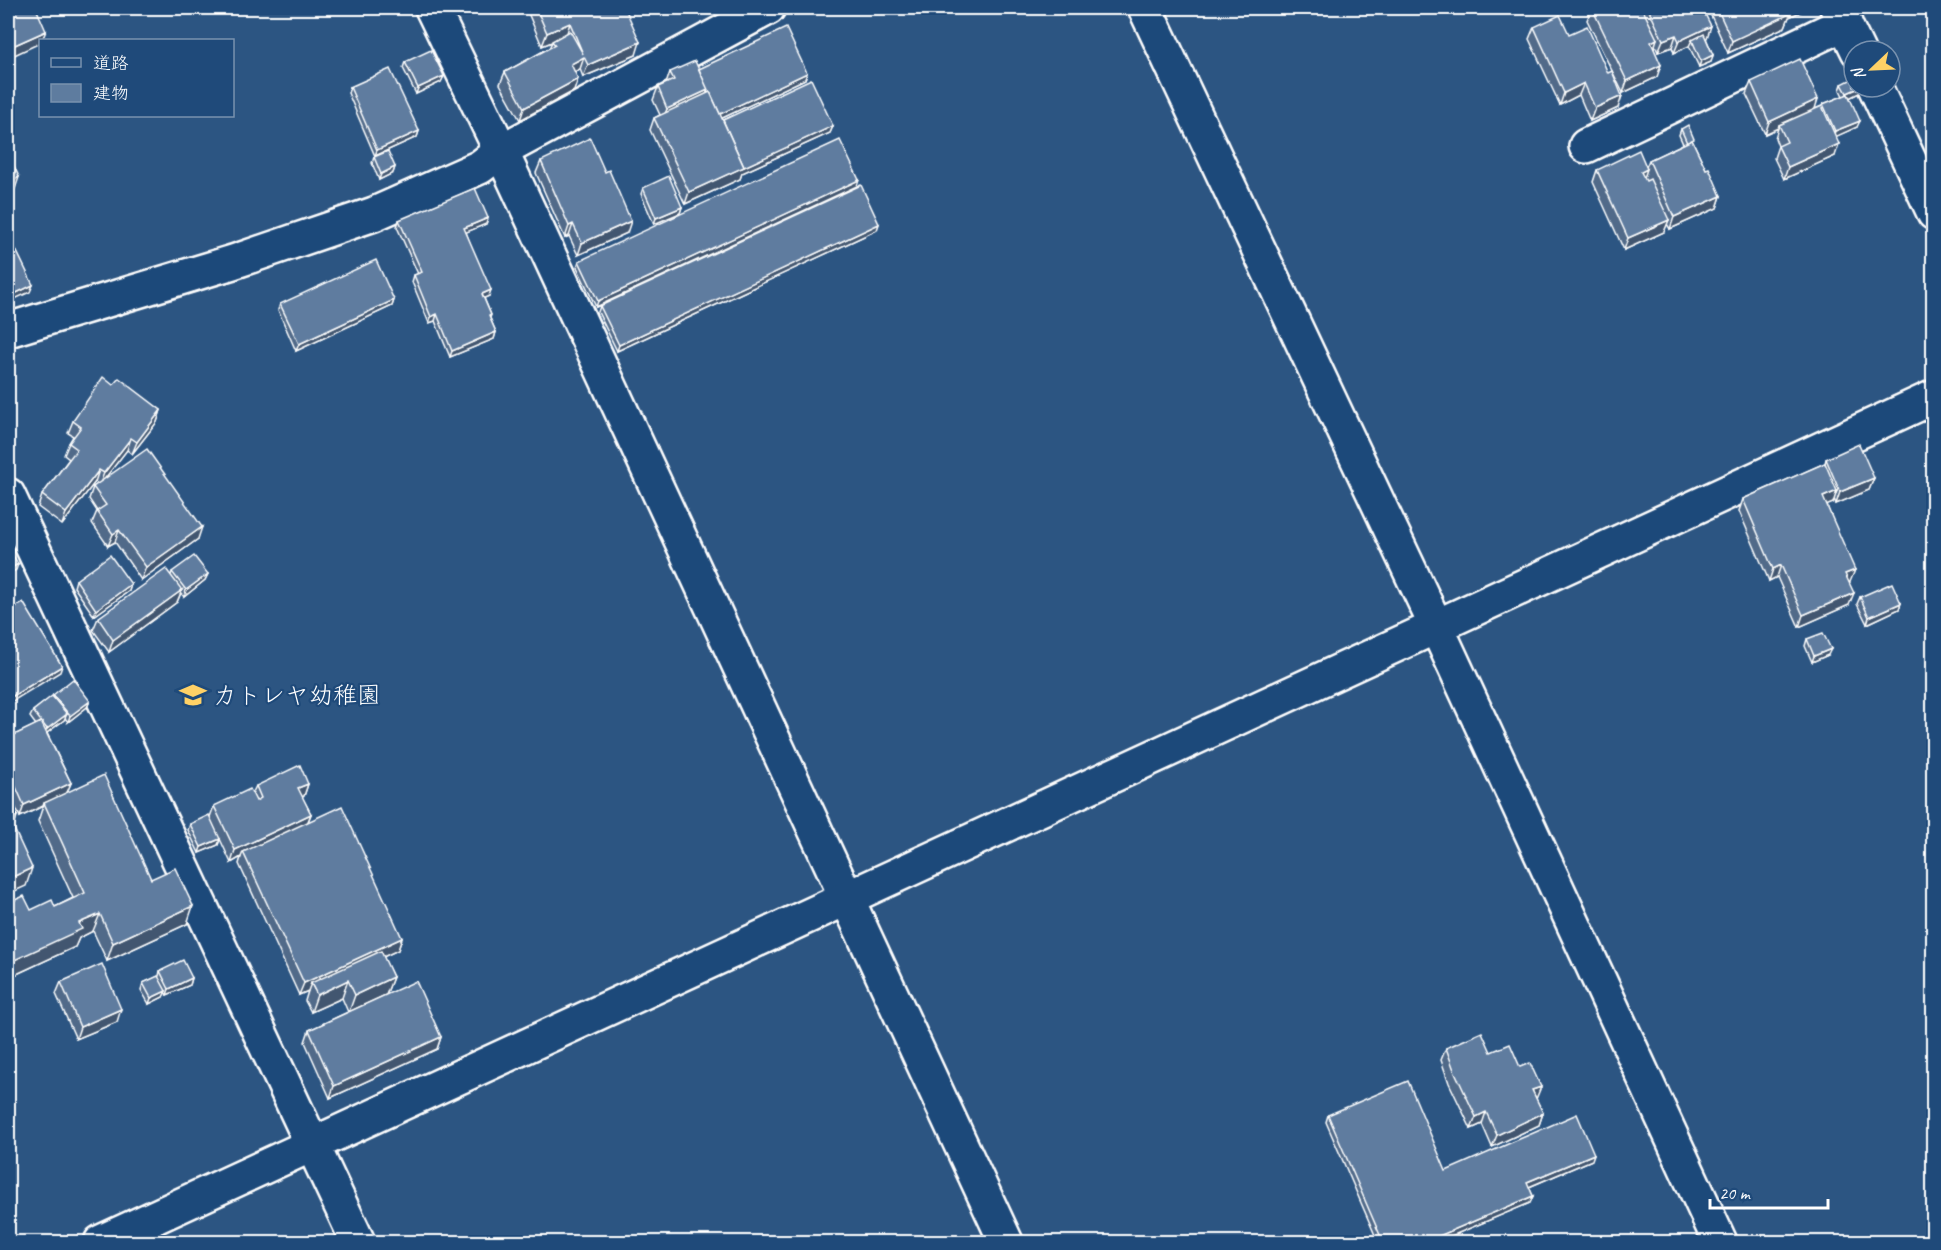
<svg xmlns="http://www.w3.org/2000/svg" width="1941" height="1250" font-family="Caveat,'Klee One',sans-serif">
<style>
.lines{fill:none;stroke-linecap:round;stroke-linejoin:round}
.minor-casing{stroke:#fff;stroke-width:38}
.minor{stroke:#1f4a7a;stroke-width:33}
.wall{fill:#516b89;stroke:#fff;stroke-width:1.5}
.shaded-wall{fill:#42576f;stroke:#fff;stroke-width:1.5}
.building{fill:#5e7c9f;stroke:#fff;stroke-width:1.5}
.labels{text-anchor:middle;stroke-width:4.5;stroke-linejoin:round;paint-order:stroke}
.poi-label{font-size:24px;fill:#fff;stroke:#1f4a7a;text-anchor:start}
</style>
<rect width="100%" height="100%" fill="#2c5582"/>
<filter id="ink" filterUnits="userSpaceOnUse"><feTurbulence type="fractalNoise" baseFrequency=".0167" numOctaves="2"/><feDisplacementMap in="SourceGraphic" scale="12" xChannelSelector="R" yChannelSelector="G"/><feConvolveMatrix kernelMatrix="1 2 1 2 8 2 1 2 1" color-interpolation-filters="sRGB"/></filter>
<g filter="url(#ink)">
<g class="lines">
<defs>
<g id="minor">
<polyline points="432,8 501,151 1006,1242"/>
<polyline points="1145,8 1437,628 1720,1242"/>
<polyline points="1837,8 1858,51"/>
<polyline points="1875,87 1934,213"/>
<polyline points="1586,146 1845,23"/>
<polyline points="8,330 233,262 374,214 480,167 501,151 768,8"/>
<polyline points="8,495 358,1242"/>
<path d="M101,1242C710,957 1323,680 1934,397"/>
</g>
</defs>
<use href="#minor" class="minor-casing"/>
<use href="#minor" class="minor"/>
</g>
<g class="wall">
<polygon points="526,8 625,8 636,55 583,77 580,69 575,72 574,91 520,120 500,84 505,72 549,48 552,42 542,46"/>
<polygon points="713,8 729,8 715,13"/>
<polygon points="1592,8 1702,8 1706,38 1713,55 1711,62 1699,67 1689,46 1674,53 1672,47 1658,52 1655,45 1654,48 1657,77 1623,93 1587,20"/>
<polygon points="1708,8 1809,8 1789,17 1785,27 1728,53 1708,9"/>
<polygon points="1534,27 1569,34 1618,108 1590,121 1579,95 1560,105 1529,39"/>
<polygon points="405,62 444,76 441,82 416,94 403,68"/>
<polygon points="699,69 807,73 805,79 722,118 723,120 833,126 830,133 742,173 740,179 685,204 650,130 654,118 660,115 653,100 658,87 666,84 670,72"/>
<polygon points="1751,82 1815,109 1822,106 1823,104 1843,96 1840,90 1842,84 1862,87 1859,93 1849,98 1857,127 1836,136 1835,156 1784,179 1774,158 1778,146 1775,138 1778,128 1765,134 1746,94"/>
<polygon points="350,87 419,131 417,137 375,156 348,93"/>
<polygon points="1681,129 1693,142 1706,169 1721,196 1717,208 1670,229 1667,224 1664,232 1624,250 1593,182 1597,170 1646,167 1649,160 1683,144 1679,135"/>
<polygon points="374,157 395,167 393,173 379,180 372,163"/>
<polygon points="541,161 627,233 578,255 569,236 565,238 536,173"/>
<polygon points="857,186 596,307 577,267 579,261"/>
<polygon points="643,188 682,207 680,213 654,224 641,194"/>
<polygon points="488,218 486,224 466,232 489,296 484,298 491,315 490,318 496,332 494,339 450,357 435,321 429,323 412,282 414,275 418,274 397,227 399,220"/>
<polygon points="877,230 617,351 598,312 600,306"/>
<polygon points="394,300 392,306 296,351 278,310 280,304"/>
<polygon points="113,385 161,410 157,422 132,454 127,450 104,479 198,539 141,580 115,542 108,546 92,523 97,511 89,499 93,487 98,484 95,482 62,525 38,507 42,495 69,459 64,455 69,443 73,436 68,433 73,421"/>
<polygon points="1826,459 1874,478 1869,490 1836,504 1834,499 1833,503 1827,505 1850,582 1849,583 1849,605 1799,627 1777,577 1769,581 1739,511 1743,499 1825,463"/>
<polygon points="172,572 208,574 205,580 184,597 181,593 177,602 109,652 93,630 98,618 171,575"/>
<polygon points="76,580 131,584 129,591 94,616 74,587"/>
<polygon points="1860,597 1901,603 1899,609 1867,624 1857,604"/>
<polygon points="1807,639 1828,655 1812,662 1805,646"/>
<polygon points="53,695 90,701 87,707 68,722 65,718 64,720 47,733 71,783 67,792 151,879 187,924 107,961 93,931 79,938 75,947 8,978 8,903 31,910 55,907 73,898 38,821 43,806 20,817 8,791 8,738 36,725 30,717 33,711 53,696"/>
<polygon points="308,784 304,796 302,797 311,814 308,822 402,938 398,950 383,957 393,977 386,995 441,1037 437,1049 330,1098 305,1042 309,1030 348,1012 342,998 311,1012 305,1001 308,991 299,995 239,864 241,857 231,863 220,839 218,845 199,853 188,830 190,824 210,817 214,806 252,794 256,786"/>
<polygon points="160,971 192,978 190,985 167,995 165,992 163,997 149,1004 141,990 143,983 159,976"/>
<polygon points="61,982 117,1022 76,1039 56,994"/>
<polygon points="1446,1048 1520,1067 1543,1113 1539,1125 1492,1147 1482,1124 1471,1129 1449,1083 1441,1060"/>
<polygon points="1328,1115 1446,1171 1592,1160 1529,1187 1533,1196 1530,1203 1437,1242 1378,1242 1326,1122"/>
</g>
<g class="shaded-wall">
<polygon points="717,8 729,8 715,13"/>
<polygon points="1787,8 1809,8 1789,17 1785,27 1728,53 1732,41"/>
<polygon points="570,23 566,36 542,46 547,33"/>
<polygon points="1711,26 1707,38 1693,44 1692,40 1689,46 1674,53 1679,41"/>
<polygon points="46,31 42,40 40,40 40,43 8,58 8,48"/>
<polygon points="1676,35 1672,47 1658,52 1663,40"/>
<polygon points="1657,39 1653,51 1651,42"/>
<polygon points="640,42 636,55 583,77 588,65"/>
<polygon points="1713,55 1711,62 1699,67 1701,61"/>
<polygon points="584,57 580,69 566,76 571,64"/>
<polygon points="1661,65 1657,77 1623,93 1627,81"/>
<polygon points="807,73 805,79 716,121 718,115"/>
<polygon points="444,76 441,82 416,94 418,88"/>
<polygon points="578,79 574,91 520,120 524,108"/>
<polygon points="1584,83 1579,95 1560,105 1564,93"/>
<polygon points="1862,87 1859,93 1845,100 1847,93"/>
<polygon points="708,90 703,102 662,121 667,109"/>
<polygon points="1622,96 1618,108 1590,121 1595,108"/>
<polygon points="1818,99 1814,112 1779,125 1778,128 1765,134 1769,122"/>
<polygon points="1860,121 1857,127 1833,138 1835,131"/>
<polygon points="833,126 830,133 742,173 740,179 685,204 689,192"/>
<polygon points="419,131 417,137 375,156 377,150"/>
<polygon points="1839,144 1835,156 1784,179 1788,167"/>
<polygon points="395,167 393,173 379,180 381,174"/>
<polygon points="1647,169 1643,181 1641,172"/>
<polygon points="19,177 15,189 8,193 8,183"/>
<polygon points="859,180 857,186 596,307 598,301"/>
<polygon points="1721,196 1717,208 1670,229 1674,217"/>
<polygon points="682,207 680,213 654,224 656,218"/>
<polygon points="488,218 486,224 462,234 464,228"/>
<polygon points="1669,220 1664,232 1624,250 1628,238"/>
<polygon points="631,221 627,233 578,255 582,243"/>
<polygon points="573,224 569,236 565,238 569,226"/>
<polygon points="879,224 877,230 617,351 619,345"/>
<polygon points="33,285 30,292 8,302 8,297"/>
<polygon points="491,290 489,296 480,300 482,294"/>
<polygon points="394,300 392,306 296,351 299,344"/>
<polygon points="437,314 435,321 429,323 431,317"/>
<polygon points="496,332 494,339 450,357 452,351"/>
<polygon points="161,410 157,422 132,454 137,442"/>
<polygon points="131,438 127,450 99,486 104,473"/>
<polygon points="99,470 95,482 62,525 66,513"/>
<polygon points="1874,478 1869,490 1836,504 1840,492"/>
<polygon points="1837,491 1833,503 1819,509 1823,497"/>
<polygon points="202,527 198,539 141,580 146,567"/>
<polygon points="119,530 115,542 108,546 113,534"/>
<polygon points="18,564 16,570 8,575 8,570"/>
<polygon points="1781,565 1777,577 1769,581 1773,569"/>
<polygon points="1855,570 1850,582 1841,586 1845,574"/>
<polygon points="208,574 205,580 184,597 186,590"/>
<polygon points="131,584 129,591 94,616 96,610"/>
<polygon points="182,590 177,602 109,652 113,640"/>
<polygon points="1854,593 1849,605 1799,627 1803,615"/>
<polygon points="1901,603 1899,609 1867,624 1869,617"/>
<polygon points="1831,649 1828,655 1812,662 1814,656"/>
<polygon points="62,666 60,672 8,704 8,699"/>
<polygon points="90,701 87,707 68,722 70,716"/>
<polygon points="67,714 64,720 44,735 47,729"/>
<polygon points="71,783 66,795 44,803 43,806 20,817 24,805"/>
<polygon points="308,784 304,796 294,800 298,788"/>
<polygon points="311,814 306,826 243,852 241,857 231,863 235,850"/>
<polygon points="17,816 15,823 8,826 8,821"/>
<polygon points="220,839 218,845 199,853 201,847"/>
<polygon points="32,868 26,886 8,894 8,879"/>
<polygon points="193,906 187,924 107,961 113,943"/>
<polygon points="100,914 93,931 79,938 75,947 8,978 8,963 79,923"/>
<polygon points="402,938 398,950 314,989 311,983 308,991 299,995 304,983"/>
<polygon points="393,977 386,995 349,1012 355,995"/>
<polygon points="192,978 190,985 167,995 169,989"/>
<polygon points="348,980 342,998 311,1012 317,995"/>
<polygon points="166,991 163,997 149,1004 151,998"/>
<polygon points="121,1009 117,1022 76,1039 80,1027"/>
<polygon points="441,1037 437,1049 330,1098 334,1086"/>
<polygon points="1541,1087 1536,1099 1532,1090"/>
<polygon points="1486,1112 1482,1124 1471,1129 1476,1117"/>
<polygon points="1543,1113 1539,1125 1492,1147 1497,1135"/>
<polygon points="1594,1154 1592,1160 1524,1189 1527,1182"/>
<polygon points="1533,1196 1530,1203 1437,1242 1425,1242"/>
</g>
<g class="building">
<polygon points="8,8 36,8 46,31 8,48"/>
<polygon points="536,8 625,8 640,42 588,65 584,57 571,64 578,79 524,108 505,72 555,45 552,41 570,31 583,54 570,23 547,33"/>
<polygon points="1592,8 1642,8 1657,39 1651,42 1661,65 1627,81"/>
<polygon points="1648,8 1702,8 1711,26 1679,41 1676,35 1663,40"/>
<polygon points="1717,8 1787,8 1790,14 1732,41"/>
<polygon points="1560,15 1569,34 1587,26 1608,73 1612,71 1622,96 1595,108 1584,83 1564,93 1534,27"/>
<polygon points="786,28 807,73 720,114 710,92 708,93 699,69"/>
<polygon points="1704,34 1713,55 1701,61 1692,40"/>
<polygon points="431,50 444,76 418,88 405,62"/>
<polygon points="1800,59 1818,99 1769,122 1751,82"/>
<polygon points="695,61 708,90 667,109 658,87 674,80 670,72"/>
<polygon points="390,69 419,131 377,150 350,87"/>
<polygon points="1854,78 1854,87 1861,87 1847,93 1842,84"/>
<polygon points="811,79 833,126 742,168 744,167 723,120"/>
<polygon points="710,92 744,167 689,192 654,118"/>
<polygon points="1848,94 1860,121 1835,131 1823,104"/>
<polygon points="1822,106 1839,144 1788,167 1778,146 1787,142 1779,125"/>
<polygon points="1688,125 1694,139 1687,143 1681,129"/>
<polygon points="590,138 605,172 609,170 631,221 582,243 573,224 569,226 541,161"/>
<polygon points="840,140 859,180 598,301 579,261"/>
<polygon points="1692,140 1706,169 1709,168 1721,196 1674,217 1649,160"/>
<polygon points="1639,150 1647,169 1641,172 1646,181 1650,179 1669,220 1628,238 1597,170"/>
<polygon points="388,151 395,167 381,174 374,157"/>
<polygon points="8,153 19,177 8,183"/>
<polygon points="669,176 682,207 656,218 643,188"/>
<polygon points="861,185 879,224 619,345 600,306"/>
<polygon points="475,188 488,218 464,228 491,290 482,294 491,315 489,316 496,332 452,351 437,314 431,317 414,275 422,272 399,220"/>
<polygon points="8,233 33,285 8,297"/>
<polygon points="376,260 394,300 299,344 280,304"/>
<polygon points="103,377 113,385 119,378 161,410 137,442 131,438 104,473 99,470 66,513 42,495 77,449 69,443 81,427 73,421"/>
<polygon points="1859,444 1874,478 1840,492 1826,459"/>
<polygon points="147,449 202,527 146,567 119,530 113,534 97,511 106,505 93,487"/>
<polygon points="1825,463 1837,491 1823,497 1855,570 1845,574 1854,593 1803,615 1781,565 1773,569 1743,499"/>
<polygon points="8,547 18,564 8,570"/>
<polygon points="110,555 131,584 96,610 76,580"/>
<polygon points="194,556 208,574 186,590 172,572"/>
<polygon points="166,569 182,590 113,640 98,618"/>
<polygon points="1892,583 1901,603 1869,617 1860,597"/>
<polygon points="23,602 62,666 8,699 8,612"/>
<polygon points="1823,633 1831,649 1814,656 1807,639"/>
<polygon points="73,679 90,701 70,716 53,695"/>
<polygon points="52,696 67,714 47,729 33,711"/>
<polygon points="41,722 71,783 24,805 8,769 8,738"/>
<polygon points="300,765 308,784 298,788 311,814 235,850 214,806 250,789 256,801 261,798 256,786"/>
<polygon points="104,775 151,879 175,868 193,906 113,943 100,914 79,923 82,929 8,963 8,903 24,896 31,910 52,900 55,907 85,893 44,803"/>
<polygon points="8,796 17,816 8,821"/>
<polygon points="342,806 402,938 304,983 243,852"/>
<polygon points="209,815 220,839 201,847 190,824"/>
<polygon points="10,820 32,868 8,879 8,821"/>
<polygon points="381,951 393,977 355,995 348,980 317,995 311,983"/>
<polygon points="183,960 192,978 169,989 160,971"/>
<polygon points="102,964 121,1009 80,1027 61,982"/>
<polygon points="158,976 166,991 151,998 143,983"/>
<polygon points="416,981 441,1037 334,1086 309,1030"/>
<polygon points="1482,1032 1491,1052 1510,1044 1520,1067 1530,1063 1541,1087 1532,1090 1543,1113 1497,1135 1486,1112 1476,1117 1454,1070 1446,1048"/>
<polygon points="1408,1081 1446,1171 1577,1114 1594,1154 1527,1182 1533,1196 1425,1242 1383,1242 1328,1115"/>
</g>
</g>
<defs>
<symbol id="school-bare" viewBox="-9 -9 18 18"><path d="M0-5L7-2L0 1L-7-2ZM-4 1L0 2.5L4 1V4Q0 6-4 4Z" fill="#ffd166" stroke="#1f4a7a" stroke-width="2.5" paint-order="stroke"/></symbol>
</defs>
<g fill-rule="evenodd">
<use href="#school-bare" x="174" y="676" width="38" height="38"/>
</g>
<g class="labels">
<g class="poi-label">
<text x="213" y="703">カトレヤ幼稚園</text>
</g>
</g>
<rect width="1941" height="1250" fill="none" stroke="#1f4a7a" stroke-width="30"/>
<rect x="15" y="15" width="1911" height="1220" fill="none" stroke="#fff" stroke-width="2" filter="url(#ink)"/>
<rect x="39" y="39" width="195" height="78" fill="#1f4a7a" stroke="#7992af" stroke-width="1.5"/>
<rect x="51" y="58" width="30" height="9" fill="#1f4a7a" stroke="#7992af" stroke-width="1.5"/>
<text x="93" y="69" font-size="18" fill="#ffffff">道路</text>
<rect x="51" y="84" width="30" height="18" fill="#5e7c9f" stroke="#7992af" stroke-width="1.5"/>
<text x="93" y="99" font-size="18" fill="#ffffff">建物</text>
<g transform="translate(1872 69) rotate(247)"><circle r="28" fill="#1f4a7a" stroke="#7992af" stroke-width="1.5"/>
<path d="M0-4.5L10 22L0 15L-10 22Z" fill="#ffd166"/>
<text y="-9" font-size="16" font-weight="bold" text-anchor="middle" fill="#ffffff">N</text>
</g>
<path d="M1710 1199v9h118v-9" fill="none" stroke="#ffffff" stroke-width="3"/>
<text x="1719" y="1199" font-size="18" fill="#ffffff" stroke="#1f4a7a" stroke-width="4.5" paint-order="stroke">20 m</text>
</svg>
